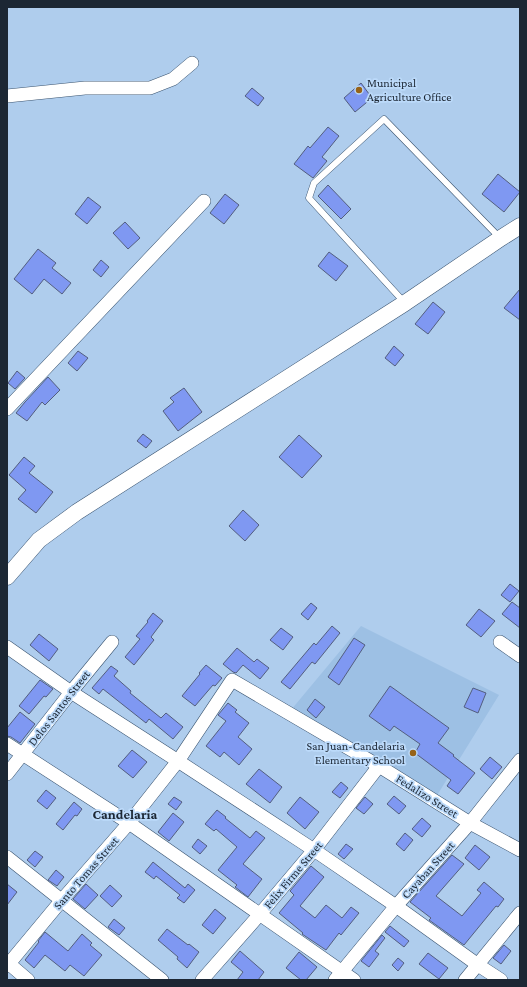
<svg xmlns="http://www.w3.org/2000/svg" width="527" height="987" font-family="'Crimson Pro',serif">
<style>
.built{fill:#9dc0e4}
.building{fill:#7f98f2;stroke:#535e7f}
.lines{fill:none;stroke-linecap:round;stroke-linejoin:round}
.service-casing{stroke:#3a5470;stroke-width:7}
.minor-casing{stroke:#3a5470;stroke-width:14}
.tertiary-casing{stroke:#3a5470;stroke-width:17}
.service{stroke:#fff;stroke-width:6}
.minor{stroke:#fff;stroke-width:13}
.tertiary{stroke:#fff;stroke-width:16}
.poi-dot{fill:#976318;stroke:#bcdafa;stroke-width:1.5}
.labels{text-anchor:middle;stroke-width:3.5;stroke-linejoin:round;paint-order:stroke}
.poi-label{font-size:12px;fill:#1c2734;stroke:#bcdafa;text-anchor:start}
.street-label{font-size:12px;fill:#1c2734;stroke:#bcdafa}
.quarter-label{font-size:14px;font-weight:bold;fill:#1c2734;stroke:#bcdafa}
</style>
<rect width="100%" height="100%" fill="#afcded"/>
<polygon class="built" points="361,626 499,695 436,797 291,710"/>
<g class="building">
<polygon points="361,83 372,98 355,112 344,98"/>
<polygon points="252,88 264,98 258,106 245,96"/>
<polygon points="328,127 339,136 322,157 327,161 313,178 294,164 308,146 310,148"/>
<polygon points="498,174 520,192 504,212 482,194"/>
<polygon points="328,185 351,209 341,219 318,196"/>
<polygon points="225,194 239,205 224,224 210,213"/>
<polygon points="88,197 101,207 87,224 75,214"/>
<polygon points="125,222 140,238 128,249 113,233"/>
<polygon points="38,249 56,263 52,268 71,283 62,294 44,279 32,294 14,279"/>
<polygon points="329,252 348,266 336,281 318,266"/>
<polygon points="101,260 109,267 101,277 93,270"/>
<polygon points="520,289 520,320 504,308"/>
<polygon points="433,302 445,312 428,334 415,324"/>
<polygon points="394,346 404,355 395,366 385,358"/>
<polygon points="78,351 88,358 77,371 68,363"/>
<polygon points="17,371 25,378 15,389 8,383"/>
<polygon points="48,377 60,390 45,405 42,402 27,421 16,413 25,402"/>
<polygon points="184,388 202,412 178,431 163,411 174,402 170,398"/>
<polygon points="143,434 152,441 146,448 137,441"/>
<polygon points="299,435 322,456 302,478 279,457"/>
<polygon points="24,457 35,466 29,473 53,492 36,513 18,499 26,490 9,475"/>
<polygon points="243,510 259,525 245,541 229,526"/>
<polygon points="510,584 519,591 510,602 501,595"/>
<polygon points="512,602 520,608 520,628 502,614"/>
<polygon points="311,603 317,608 308,620 301,614"/>
<polygon points="479,609 495,621 481,637 466,625"/>
<polygon points="153,613 163,621 151,637 154,640 134,665 125,657 140,639 136,636 148,622 147,621"/>
<polygon points="332,626 340,633 315,664 312,662 290,689 281,682 314,643 316,645"/>
<polygon points="281,628 293,637 283,650 270,640"/>
<polygon points="39,634 58,649 49,661 30,645"/>
<polygon points="354,638 365,645 339,685 328,677"/>
<polygon points="237,648 254,662 257,659 269,668 260,679 243,665 236,673 233,672 223,664"/>
<polygon points="206,665 222,678 215,686 213,685 195,706 182,696 200,674 199,673"/>
<polygon points="111,666 118,671 114,676 131,691 130,693 161,718 166,713 183,727 173,739 149,719 146,723 103,689 99,694 92,688"/>
<polygon points="40,680 53,689 46,697 44,696 29,714 19,706"/>
<polygon points="390,686 449,728 438,743 454,755 453,756 475,773 458,794 447,786 451,780 415,753 420,744 394,726 390,731 369,716"/>
<polygon points="473,688 486,693 478,713 464,707"/>
<polygon points="315,699 325,707 316,718 307,710"/>
<polygon points="228,703 237,710 235,712 249,723 238,737 252,749 239,765 224,752 220,757 206,746 226,721 218,715"/>
<polygon points="20,712 35,724 20,743 11,737 7,736 7,728"/>
<polygon points="132,750 147,762 133,778 118,766"/>
<polygon points="490,757 502,767 492,779 480,769"/>
<polygon points="259,769 282,787 270,803 246,784"/>
<polygon points="341,782 348,788 340,798 332,792"/>
<polygon points="46,790 56,798 47,809 37,801"/>
<polygon points="394,796 406,806 399,814 387,804"/>
<polygon points="174,797 182,802 176,810 168,804"/>
<polygon points="300,797 319,812 305,829 287,813"/>
<polygon points="365,797 373,804 364,814 356,808"/>
<polygon points="74,802 82,809 77,816 75,815 63,830 56,824"/>
<polygon points="217,810 226,817 225,818 250,838 256,831 265,838 243,864 262,879 248,897 235,887 237,885 218,870 237,847 216,829 214,831 205,824"/>
<polygon points="173,813 184,822 169,841 158,832"/>
<polygon points="422,818 431,826 422,837 412,829"/>
<polygon points="405,833 413,840 404,851 396,844"/>
<polygon points="198,839 207,846 200,854 192,847"/>
<polygon points="346,844 353,849 344,859 338,854"/>
<polygon points="475,845 490,857 479,870 465,858"/>
<polygon points="35,851 43,857 35,867 27,860"/>
<polygon points="452,855 464,864 436,896 462,916 481,893 477,890 484,882 504,899 498,907 496,906 464,945 429,920 431,918 410,902"/>
<polygon points="153,862 185,888 188,884 195,890 184,903 177,898 180,895 156,876 154,879 145,872"/>
<polygon points="311,866 324,877 300,906 315,918 326,905 342,918 351,907 359,913 341,935 339,933 326,950 302,934 303,933 279,913 294,895 290,891"/>
<polygon points="56,870 64,877 57,886 48,880"/>
<polygon points="7,884 17,892 7,905"/>
<polygon points="86,884 98,895 85,909 73,899"/>
<polygon points="110,885 122,896 112,907 100,896"/>
<polygon points="215,909 226,918 213,934 202,925"/>
<polygon points="114,919 125,928 119,935 108,927"/>
<polygon points="390,926 409,941 404,947 385,932"/>
<polygon points="167,929 188,945 189,944 199,952 187,968 177,959 178,957 158,940"/>
<polygon points="45,932 68,951 82,934 92,943 90,945 102,955 84,976 70,965 65,971 45,955 34,968 25,960 39,942 38,941"/>
<polygon points="382,935 385,938 375,951 379,954 369,967 361,961"/>
<polygon points="504,945 511,951 501,964 493,958"/>
<polygon points="240,951 264,972 258,980 237,980 243,972 231,962"/>
<polygon points="299,952 317,967 306,980 301,980 286,968"/>
<polygon points="428,953 448,968 439,979 419,964"/>
<polygon points="398,958 404,963 398,971 392,965"/>
</g>
<g class="lines">
<defs>
<polyline id="service" points="404,302 309,198 314,183 384,119 500,238"/>
<g id="minor">
<polyline points="7,96 85,88 150,88 173,79 192,63"/>
<polyline points="7,409 204,201"/>
<polyline points="500,642 520,656"/>
<polyline points="7,647 71,692 178,761 314,850 396,906 478,965 501,980"/>
<polyline points="7,744 129,823 354,980"/>
<polyline points="7,774 71,692 112,642"/>
<polyline points="7,857 162,980"/>
<polyline points="7,962 28,980"/>
<polyline points="7,966 61,901 129,823 178,761 232,680 379,766 470,823 520,850"/>
<polyline points="202,980 260,914 314,850 379,766"/>
<polyline points="335,980 396,906 470,823 520,760"/>
<polyline points="465,980 520,913"/>
</g>
<polyline id="tertiary" points="7,577 39,540 77,512 405,303 501,238 520,226"/>
</defs>
<use href="#service" class="service-casing"/>
<use href="#minor" class="minor-casing"/>
<use href="#tertiary" class="tertiary-casing"/>
<use href="#service" class="service"/>
<use href="#minor" class="minor"/>
<use href="#tertiary" class="tertiary"/>
</g>
<g class="poi-dot">
<circle cx="359" cy="90" r="4"/>
<circle cx="413" cy="753" r="4"/>
</g>
<g class="labels">
<g class="poi-label">
<text x="367" y="87">Municipal<tspan x="367" dy="14">Agriculture Office</tspan></text>
<text x="405" y="750" text-anchor="end">San Juan-Candelaria<tspan x="405" dy="14">Elementary School</tspan></text>
</g>
<g class="street-label">
<text transform="translate(59 708) rotate(-52)" y="4">Delos Santos Street</text>
<text transform="translate(427 796) rotate(32)" y="4">Fedalizo Street</text>
<text transform="translate(428 870) rotate(-48)" y="4">Cayaban Street</text>
<text transform="translate(86 873) rotate(-49)" y="4">Santo Tomas Street</text>
<text transform="translate(293 875) rotate(-50)" y="4">Felix Firme Street</text>
</g>
<g class="quarter-label">
<text x="125" y="819">Candelaria</text>
</g>
</g>
<rect width="527" height="987" fill="none" stroke="#1c2734" stroke-width="16"/>
</svg>
